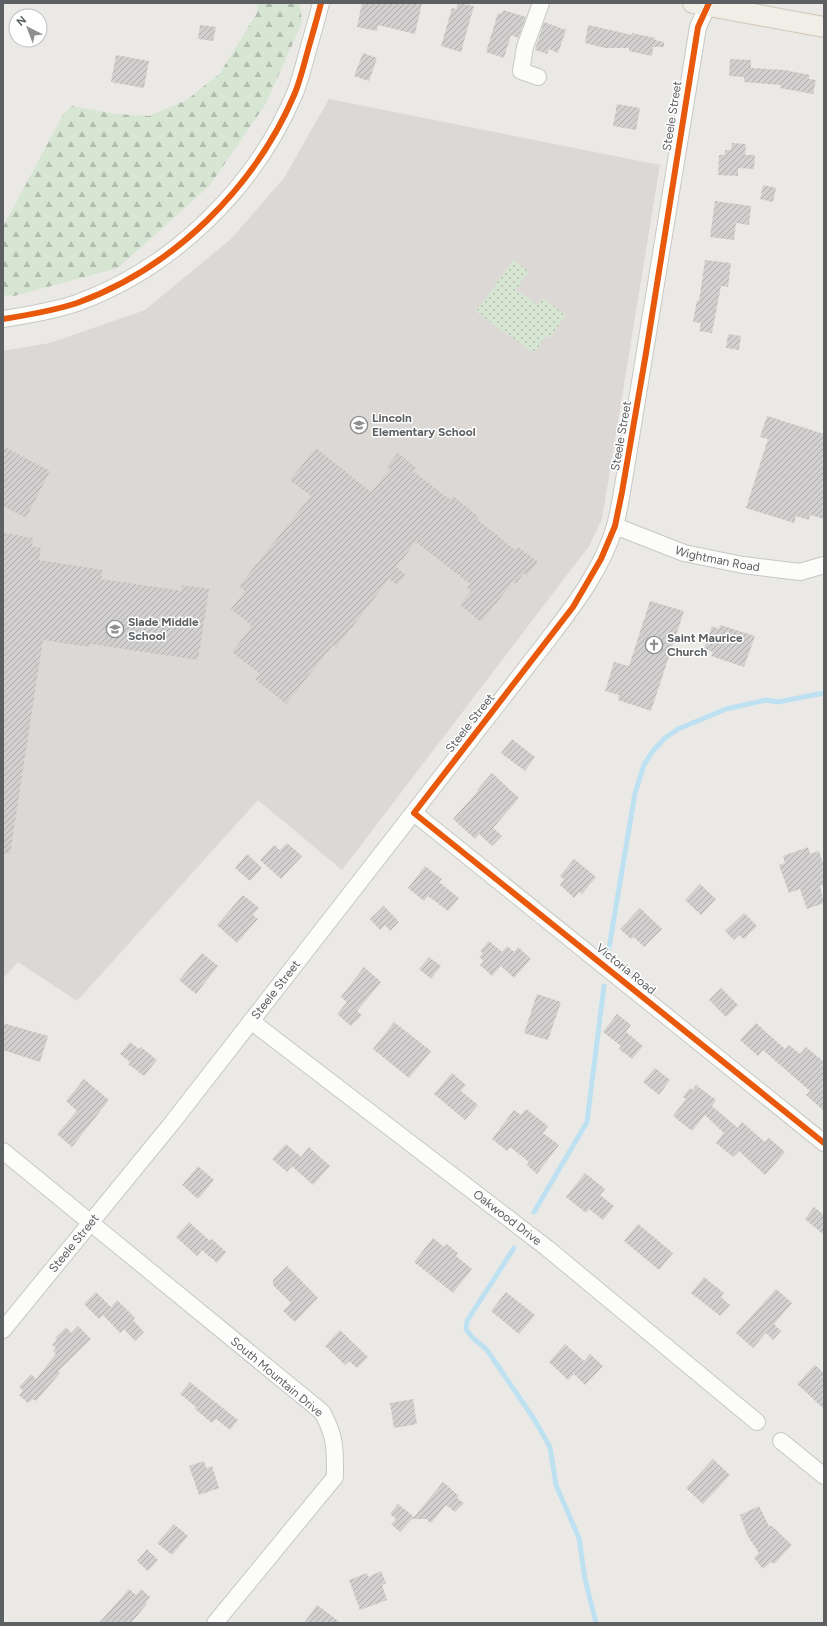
<svg xmlns="http://www.w3.org/2000/svg" width="827" height="1626" font-family="Figtree,sans-serif">
<style>
.education{fill:#dbd8d5}
.forest{fill:url(#forest-firs)}
.park{fill:url(#park-dots)}
.lines{fill:none;stroke-linecap:round;stroke-linejoin:round}
.stream{stroke:#bee1f1;stroke-width:5}
.building{fill:url(#building-hatch)}
.minor-casing{stroke:#c7c7c6;stroke-width:18}
.major-casing{stroke:#d0c6b7;stroke-width:22}
.minor{stroke:#fcfcfb;stroke-width:16}
.major{stroke:#f1eee8;stroke-width:20}
.cycleway-casing{stroke:#fff;stroke-width:8}
.cycleway{stroke:#e8590c;stroke-width:6}
.labels{text-anchor:middle;stroke-width:3;stroke-linejoin:round;paint-order:stroke}
.street-label{font-size:12px;fill:#5c6063;stroke:#fff}
.poi-label{font-size:12px;font-weight:bold;fill:#5c6063;stroke:#fff;text-anchor:start}
</style>
<defs>
<pattern id="forest-firs" width="22" height="20" patternUnits="userSpaceOnUse"><rect width="22" height="20" fill="#d7e5d3"/><path d="M5 1l3.5 6h-7zM16 11l3.5 6h-7z" fill="#b2bdaf"/></pattern>
<pattern id="park-dots" width="8" height="8" patternUnits="userSpaceOnUse"><rect width="8" height="8" fill="#d7e5d3"/><path d="M2 2h.1M6 6h.1" fill="none" stroke="#b2bdaf" stroke-width="1.8" stroke-linecap="round"/></pattern>
<pattern id="building-hatch" width="6" height="6" patternUnits="userSpaceOnUse"><rect width="6" height="6" fill="#d2d0cf"/><path d="M-1 1l2-2M0 6l6-6M5 7l2-2" fill="none" stroke="#aeacac"/></pattern>
</defs>
<rect width="100%" height="100%" fill="#ebe9e6"/>
<polygon class="education" points="329,99 660,165 602,519 589,546 342,870 258,800 77,1001 18,962 3,979 3,351 50,343 145,310 232,238 284,178"/>
<polygon class="forest" points="257,3 300,3 302,23 265,105 210,185 118,268 14,296 3,295 3,227 63,115 72,106 116,114 149,116 187,100 220,73 257,13"/>
<polygon class="park" points="513,260 529,271 516,290 538,305 543,298 566,315 550,338 546,336 534,353 476,312"/>
<g class="lines">
<g class="stream">
<polyline points="609,948 635,793 644,765 652,752 665,738 678,729 726,709 766,700 778,702 824,693"/>
<polyline points="534,1212 587,1122 604,986"/>
<polyline points="514,1248 467,1321 466,1329 472,1337 487,1350 534,1419 550,1447 556,1485 579,1538 585,1579 596,1623"/>
</g>
</g>
<g class="building">
<polygon points="362,3 422,3 415,34 378,25 377,31 357,27"/>
<polygon points="458,3 474,6 461,52 441,46 452,8 456,9"/>
<polygon points="503,10 526,17 518,38 511,35 504,58 486,52 498,13 502,14"/>
<polygon points="544,22 566,30 558,53 549,49 547,54 535,50"/>
<polygon points="200,25 216,27 213,41 198,39"/>
<polygon points="588,25 632,35 632,33 655,38 655,40 664,42 664,47 653,47 652,56 629,51 629,48 605,48 585,43"/>
<polygon points="363,53 377,58 369,81 354,76"/>
<polygon points="116,55 149,61 144,88 111,82"/>
<polygon points="730,59 751,60 751,68 784,70 810,75 809,79 816,80 813,94 780,88 781,85 744,82 744,77 729,76"/>
<polygon points="617,104 640,108 636,130 613,126"/>
<polygon points="732,143 746,144 745,155 755,155 754,169 738,168 738,176 718,175 719,155 725,155 725,150 731,150"/>
<polygon points="763,185 776,188 773,202 760,199"/>
<polygon points="715,201 751,206 749,225 736,223 734,240 710,237"/>
<polygon points="705,260 731,263 728,287 721,286 712,333 699,331 701,323 693,322 697,300 699,301"/>
<polygon points="728,334 741,336 739,350 726,348"/>
<polygon points="767,416 824,434 824,519 810,515 809,520 796,516 794,523 746,508 768,439 760,437"/>
<polygon points="3,446 50,471 26,518 3,506"/>
<polygon points="316,448 371,492 390,469 387,467 398,453 416,468 413,471 450,500 453,496 479,517 477,519 515,550 518,547 538,562 527,576 524,573 516,584 513,582 481,622 460,605 471,591 467,588 470,584 416,542 396,567 406,575 397,585 389,579 336,648 333,645 286,704 255,679 260,674 232,652 252,626 231,609 245,591 239,586 311,496 290,480"/>
<polygon points="3,533 33,538 32,546 41,548 39,560 103,570 101,579 182,591 182,585 209,589 198,660 90,644 89,647 43,640 10,854 3,853"/>
<polygon points="650,601 684,611 651,711 618,700 619,695 605,691 614,662 629,666"/>
<polygon points="720,625 755,636 744,667 711,656 713,652 704,649 712,626 719,629"/>
<polygon points="512,739 535,757 525,771 501,753"/>
<polygon points="492,773 519,798 493,828 502,836 492,846 479,834 475,839 453,819 478,791 477,790"/>
<polygon points="287,843 302,856 281,879 260,860 274,845 280,850"/>
<polygon points="808,847 810,854 819,851 824,866 824,885 820,886 824,903 807,909 800,889 789,893 779,865 785,863 783,856"/>
<polygon points="247,854 262,868 250,881 235,868"/>
<polygon points="574,859 596,877 582,894 579,892 574,898 560,885 564,879 560,876"/>
<polygon points="425,866 442,879 439,882 459,898 448,911 428,896 424,901 408,888"/>
<polygon points="700,884 716,899 701,915 685,900"/>
<polygon points="243,895 259,908 253,915 258,919 237,943 217,925"/>
<polygon points="384,906 399,922 390,931 385,925 380,930 370,919"/>
<polygon points="640,908 662,929 644,947 634,937 631,939 620,929"/>
<polygon points="744,913 757,926 744,939 739,935 734,940 725,931"/>
<polygon points="489,941 502,952 507,946 514,952 518,947 531,959 514,978 501,966 492,976 480,965 484,961 479,957 483,953 480,951"/>
<polygon points="202,953 218,966 196,994 179,980"/>
<polygon points="429,957 441,966 431,979 419,969"/>
<polygon points="364,967 381,982 357,1011 362,1015 351,1026 337,1014 347,1002 341,997"/>
<polygon points="721,988 738,1005 726,1017 709,1000"/>
<polygon points="537,994 561,1002 548,1040 524,1033"/>
<polygon points="617,1014 631,1025 626,1032 643,1046 632,1059 619,1049 621,1046 603,1032"/>
<polygon points="394,1022 431,1051 409,1078 373,1049"/>
<polygon points="3,1023 48,1036 40,1062 3,1050"/>
<polygon points="756,1023 785,1049 789,1045 800,1054 806,1047 824,1062 824,1111 806,1095 810,1091 763,1050 758,1056 740,1040"/>
<polygon points="130,1042 139,1049 141,1047 157,1060 144,1076 128,1064 130,1062 120,1054"/>
<polygon points="655,1068 670,1080 659,1095 643,1082"/>
<polygon points="452,1073 466,1085 461,1091 478,1105 465,1120 434,1094"/>
<polygon points="84,1079 109,1100 72,1147 57,1134 77,1111 66,1101"/>
<polygon points="696,1085 716,1100 712,1106 738,1128 742,1122 765,1142 769,1138 785,1152 765,1175 739,1151 733,1157 716,1143 724,1133 705,1115 692,1131 673,1116 686,1099 683,1097 690,1088 693,1090"/>
<polygon points="526,1109 548,1126 543,1133 559,1145 537,1174 527,1165 529,1162 510,1147 507,1151 492,1139 514,1110 521,1115"/>
<polygon points="286,1144 301,1157 309,1147 330,1166 313,1185 292,1166 287,1172 272,1159"/>
<polygon points="198,1166 214,1180 198,1199 182,1185"/>
<polygon points="585,1173 605,1189 600,1195 614,1206 603,1220 589,1209 586,1213 566,1197"/>
<polygon points="814,1207 824,1215 824,1235 805,1219"/>
<polygon points="189,1222 210,1241 212,1239 226,1252 217,1263 202,1250 197,1256 176,1237"/>
<polygon points="638,1224 673,1253 659,1270 624,1241"/>
<polygon points="433,1238 444,1247 447,1244 458,1253 456,1256 472,1269 453,1293 414,1262"/>
<polygon points="287,1266 318,1298 295,1322 283,1311 291,1303 273,1285 273,1280"/>
<polygon points="704,1277 724,1293 721,1297 730,1305 720,1316 691,1293"/>
<polygon points="776,1289 792,1303 774,1324 781,1331 773,1340 766,1333 753,1348 736,1333"/>
<polygon points="96,1292 111,1307 117,1300 135,1318 133,1320 144,1332 135,1341 124,1329 120,1333 103,1315 99,1319 84,1304"/>
<polygon points="506,1292 535,1315 519,1334 491,1311"/>
<polygon points="78,1326 91,1339 58,1371 60,1373 36,1401 33,1399 28,1403 19,1395 23,1390 19,1387 31,1374 36,1379 56,1354 53,1351 56,1348 52,1345 57,1340 55,1338 66,1327 71,1333"/>
<polygon points="340,1330 368,1357 357,1368 349,1361 345,1365 325,1346"/>
<polygon points="565,1344 584,1361 590,1354 603,1366 585,1385 574,1374 568,1380 549,1362"/>
<polygon points="815,1365 824,1373 824,1409 797,1384"/>
<polygon points="190,1382 238,1420 230,1430 216,1419 212,1423 195,1409 196,1407 180,1394"/>
<polygon points="413,1399 417,1424 394,1428 390,1403"/>
<polygon points="713,1459 730,1475 703,1504 686,1488"/>
<polygon points="204,1461 206,1468 212,1466 219,1488 199,1495 189,1466"/>
<polygon points="443,1482 459,1496 457,1498 464,1503 455,1512 446,1505 431,1523 426,1519 412,1519 400,1532 391,1524 396,1519 390,1514 398,1504 414,1517"/>
<polygon points="759,1506 769,1526 772,1526 792,1545 774,1564 771,1562 763,1569 754,1558 759,1553 747,1535 740,1515"/>
<polygon points="174,1524 188,1536 172,1555 157,1543"/>
<polygon points="147,1549 158,1560 148,1571 137,1561"/>
<polygon points="381,1571 386,1583 382,1585 387,1600 360,1610 349,1580 367,1573 368,1577"/>
<polygon points="129,1589 136,1595 141,1589 150,1597 145,1603 147,1604 131,1623 99,1623"/>
<polygon points="317,1605 341,1623 304,1623"/>
</g>
<g class="lines">
<defs>
<g id="minor">
<polyline points="538,77 521,71 525,47 541,3"/>
<path d="M3,319C28,315 53,311 77,303C173,268 255,188 295,93C299,83 302,72 305,61C310,42 316,23 321,3"/>
<path id="s1" d="M615,526L684,553L743,565L800,572L824,565"/>
<polyline points="414,813 824,1143"/>
<path id="s2" d="M251,1021L547,1248L757,1422"/>
<path d="M3,1151L322,1412C336,1437 335,1449 335,1477L215,1623"/>
<path id="s3" d="M3,1330L172,1123L550,637C576,603 603,567 615,526C618,515 620,503 622,492L698,27L709,3"/>
<polyline points="781,1441 824,1476"/>
</g>
<polyline id="major" points="693,3 824,27"/>
</defs>
<use href="#minor" class="minor-casing"/>
<use href="#major" class="major-casing"/>
<use href="#minor" class="minor"/>
<use href="#major" class="major"/>
<defs>
<g id="cycleway">
<polyline points="709,3 698,27 646,353 622,492 615,526 601,559 573,607 414,813 824,1143"/>
<path d="M3,319C28,315 53,311 77,303C173,268 255,188 295,93C299,83 302,72 305,61C310,42 316,23 321,3"/>
</g>
</defs>
<use href="#cycleway" class="cycleway-casing"/>
<use href="#cycleway" class="cycleway"/>
</g>
<defs>
<symbol id="school-ring" viewBox="-11 -11 22 22"><circle r="9.5" fill="#fff" stroke="#8e9091" stroke-width="1.5"/><path d="M0-5L7-2L0 1L-7-2ZM-4 1L0 2.5L4 1V4Q0 6-4 4Z" fill="#8e9091"/></symbol>
<symbol id="church-ring" viewBox="-11 -11 22 22"><circle r="9.5" fill="#fff" stroke="#8e9091" stroke-width="1.5"/><path d="M-1.2-6h2.4v3.5h3.3v2.4h-3.3V6h-2.4V-.1h-3.3v-2.4h3.3Z" fill="#8e9091"/></symbol>
</defs>
<g fill-rule="evenodd">
<use href="#school-ring" x="349" y="415" width="20" height="20"/>
<use href="#school-ring" x="105" y="619" width="20" height="20"/>
<use href="#church-ring" x="644" y="635" width="20" height="20"/>
</g>
<g class="labels">
<g class="street-label">
<text transform="translate(672 116) rotate(-81)" y="4">Steele Street</text>
<text transform="translate(621 436) rotate(-80)" y="4">Steele Street</text>
<text dy="4" stroke="none"><textPath href="#s1" startOffset="108">Wightman Road</textPath></text>
<text transform="translate(470 723) rotate(-52)" y="4">Steele Street</text>
<text transform="translate(626 969) rotate(39)" y="4">Victoria Road</text>
<text dy="4" stroke="none"><textPath href="#s3" startOffset="436">Steele Street</textPath></text>
<text dy="4" stroke="none"><textPath href="#s2" startOffset="323">Oakwood Drive</textPath></text>
<text dy="4" stroke="none"><textPath href="#s3" startOffset="112">Steele Street</textPath></text>
<text transform="translate(277 1377) rotate(40)" y="4">South Mountain Drive</text>
</g>
<g class="poi-label">
<text x="372" y="422">Lincoln<tspan x="372" dy="14">Elementary School</tspan></text>
<text x="128" y="626">Slade Middle<tspan x="128" dy="14">School</tspan></text>
<text x="667" y="642">Saint Maurice<tspan x="667" dy="14">Church</tspan></text>
</g>
</g>
<rect width="827" height="1626" fill="none" stroke="#5c6063" stroke-width="8"/>
<g transform="translate(28 28) rotate(318)"><circle r="19" fill="#ffffff" stroke="#bebfc1"/>
<path d="M0-3L7 15L0 10L-7 15Z" fill="#8e9091"/>
<text y="-6" font-size="11" font-weight="bold" text-anchor="middle" fill="#5c6063">N</text>
</g>
</svg>
